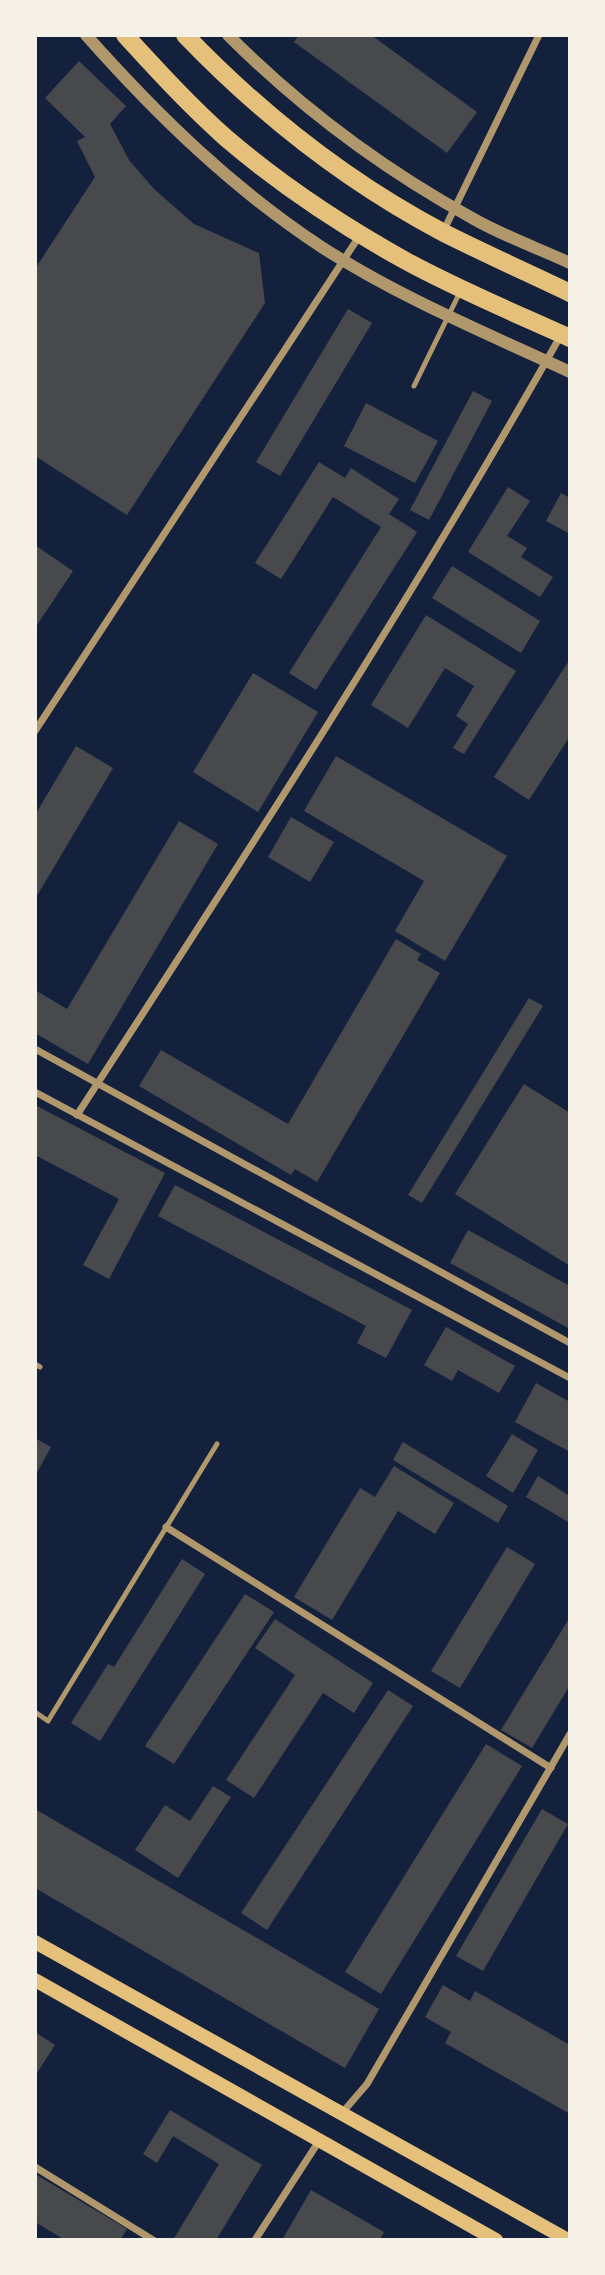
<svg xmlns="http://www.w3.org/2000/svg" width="605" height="2275" font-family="Roboto,sans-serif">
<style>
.building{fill:#48494c}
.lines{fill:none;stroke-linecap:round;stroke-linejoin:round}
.service{stroke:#b1986c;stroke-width:5}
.minor{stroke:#b1986c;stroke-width:7}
.tertiary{stroke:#b1986c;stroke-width:12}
.secondary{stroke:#e5c07b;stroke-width:14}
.primary{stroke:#e5c07b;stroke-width:18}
</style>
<rect width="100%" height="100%" fill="#14213d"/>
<g class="building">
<polygon points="299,35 371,35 477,112 447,153 294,42"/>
<polygon points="79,61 126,106 110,124 129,160 154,189 194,224 259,253 265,303 127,515 35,456 35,269 95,177 77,141 85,137 45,98"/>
<polygon points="348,309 372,323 280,476 256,462"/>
<polygon points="473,391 492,401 429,520 410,510"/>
<polygon points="366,403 438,441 415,483 344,446"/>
<polygon points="319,462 345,478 351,468 399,499 389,514 417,532 316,690 289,673 381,527 333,497 281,579 255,563"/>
<polygon points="508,487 530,501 507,536 527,548 521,557 553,577 540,597 468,552"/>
<polygon points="561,493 570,498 570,534 546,521"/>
<polygon points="35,545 73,571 35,628"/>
<polygon points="452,566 540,621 521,653 432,598"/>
<polygon points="426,615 516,671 464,754 453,748 468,724 456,716 474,686 445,668 408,728 371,705"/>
<polygon points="570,659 570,736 529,800 494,777"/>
<polygon points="253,673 318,712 258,812 193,772"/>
<polygon points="76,746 113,768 35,899 35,815"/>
<polygon points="336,756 507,856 445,961 395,931 424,881 304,811"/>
<polygon points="291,817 334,842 310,882 268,857"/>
<polygon points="179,821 218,844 88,1064 35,1033 35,990 67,1009"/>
<polygon points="396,939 421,954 417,960 440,973 317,1182 295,1169 291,1175 139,1086 161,1050 288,1124"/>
<polygon points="529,998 543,1006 422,1203 408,1195"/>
<polygon points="524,1084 570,1113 570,1266 455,1194"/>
<polygon points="35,1105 165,1173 109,1279 83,1265 119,1199 35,1155"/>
<polygon points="175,1185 412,1310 386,1358 357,1343 366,1326 158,1216"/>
<polygon points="468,1230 570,1286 570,1329 450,1263"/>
<polygon points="446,1327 515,1366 499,1393 458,1370 452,1381 424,1365"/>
<polygon points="536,1383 570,1402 570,1452 515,1422"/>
<polygon points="512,1434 538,1450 513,1493 486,1476"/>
<polygon points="35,1438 51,1447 35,1476"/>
<polygon points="403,1442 508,1506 498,1523 393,1460"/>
<polygon points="394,1466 454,1503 435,1534 398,1511 332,1620 294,1597 360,1488 375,1497"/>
<polygon points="538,1476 570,1496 570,1523 526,1497"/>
<polygon points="507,1547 535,1564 460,1688 431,1671"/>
<polygon points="182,1559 205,1574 100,1741 71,1723 108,1664 114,1667"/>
<polygon points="245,1594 274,1612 174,1764 145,1746"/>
<polygon points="570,1617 570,1685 532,1748 501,1730"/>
<polygon points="275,1619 373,1683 354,1713 323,1693 254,1798 226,1780 295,1675 255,1648"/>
<polygon points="388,1690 413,1706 267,1930 241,1913"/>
<polygon points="486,1744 522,1766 381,1994 345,1972"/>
<polygon points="213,1786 231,1797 178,1878 135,1850 165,1805 190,1821"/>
<polygon points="35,1809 379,2009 345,2068 35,1888"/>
<polygon points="542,1809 568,1824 483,1971 456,1956"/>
<polygon points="443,1985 470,2001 475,1991 570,2045 570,2114 445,2043 451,2032 425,2017"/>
<polygon points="35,2032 55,2045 35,2076"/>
<polygon points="170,2110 262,2165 216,2240 173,2240 219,2164 173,2136 157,2163 143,2154"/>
<polygon points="35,2174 127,2229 120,2240 65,2240 35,2222"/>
<polygon points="311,2190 384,2232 380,2240 329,2240 326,2238 325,2240 282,2240"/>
</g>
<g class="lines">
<g class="service">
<polyline points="414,386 460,292"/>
<polyline points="35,1364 40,1367"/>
<polyline points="35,1712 48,1721 217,1444"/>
</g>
<g class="minor">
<polyline points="443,232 539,35"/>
<polyline points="35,731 360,235"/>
<polyline points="35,1049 570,1343"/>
<polyline points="35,1092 570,1378"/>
<path d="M77,1115C244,858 411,601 561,335"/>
<polyline points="166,1527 551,1768"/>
<polyline points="342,2113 367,2084 570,1734"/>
<polyline points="35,2167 153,2240"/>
<polyline points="255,2240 319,2141"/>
</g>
<g class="tertiary">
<path d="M86,35C157,115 233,189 323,248C401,298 486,333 570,372"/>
<path d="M228,35C300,107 383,169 472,218C503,236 538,248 570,263"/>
</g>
<g class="secondary">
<polyline points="35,1942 568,2240"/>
<polyline points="35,1980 496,2240"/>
</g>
<g class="primary">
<path d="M125,35C157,70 190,106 226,138C281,185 343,226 406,261C459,290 515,313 570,338"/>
<path d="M185,35C260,113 349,183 444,233C486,254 528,273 570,293"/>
</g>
</g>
<rect width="605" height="2275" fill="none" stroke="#f6f1e7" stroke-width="74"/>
</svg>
